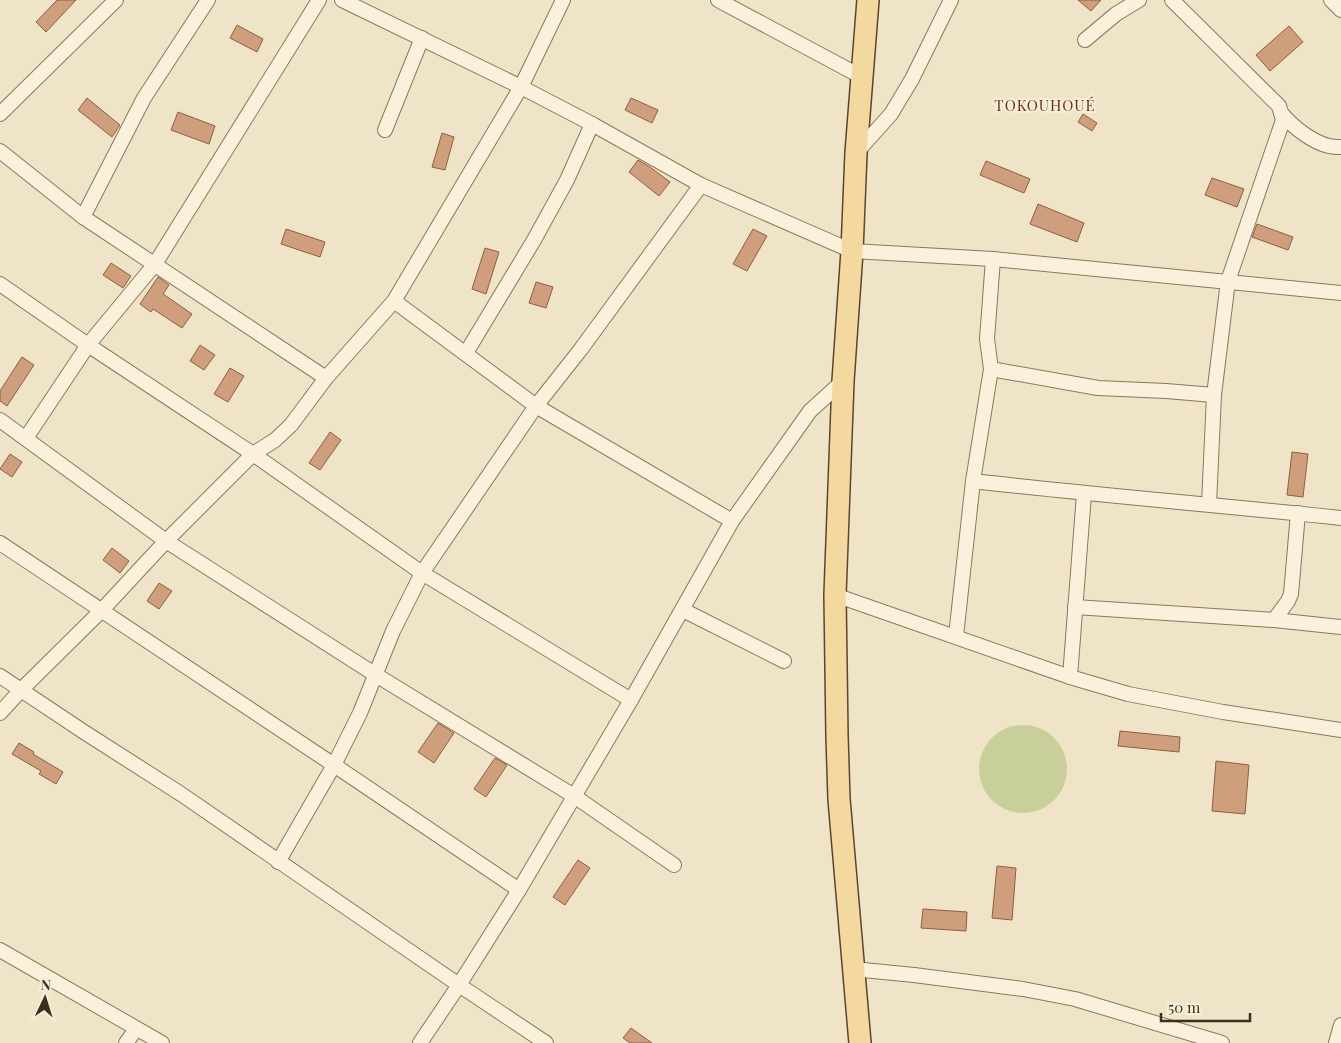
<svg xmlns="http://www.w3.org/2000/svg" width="1341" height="1043" font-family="'Playfair Display',serif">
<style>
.green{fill:#c9cf9b}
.building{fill:#cf9f7d;stroke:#8d5f41}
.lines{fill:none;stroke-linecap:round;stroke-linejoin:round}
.street-casing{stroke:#8d765c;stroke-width:16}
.primary-casing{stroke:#5b4430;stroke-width:24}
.street{stroke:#faf1dc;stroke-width:14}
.primary{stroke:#f3d9a0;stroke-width:21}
.labels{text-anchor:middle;stroke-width:4;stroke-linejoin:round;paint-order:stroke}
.quarter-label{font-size:15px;letter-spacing:1px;fill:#6b2e1e;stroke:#f7eed8}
</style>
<rect width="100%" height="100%" fill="#f0e4c8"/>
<circle class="green" cx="1023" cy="769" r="44"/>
<g class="building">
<polygon points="57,0 76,0 46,32 36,22"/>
<polygon points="1078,0 1101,0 1091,11"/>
<polygon points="237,25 263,39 257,52 230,38"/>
<polygon points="1289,26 1303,42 1270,71 1256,55"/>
<polygon points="87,98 120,125 112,137 78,110"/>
<polygon points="631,98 658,110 652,123 625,110"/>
<polygon points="178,112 215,126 209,144 171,130"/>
<polygon points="1083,114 1097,123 1092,131 1078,122"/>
<polygon points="442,133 454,137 445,170 432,167"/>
<polygon points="638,160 650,167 670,182 659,196 629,172"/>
<polygon points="986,161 1030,179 1024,193 980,175"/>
<polygon points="1212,178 1244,189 1237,207 1205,195"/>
<polygon points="1038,204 1084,223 1077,242 1030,224"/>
<polygon points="1257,224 1293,237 1288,250 1252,237"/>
<polygon points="286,229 325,242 320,257 281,244"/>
<polygon points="753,229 767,236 747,271 733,264"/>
<polygon points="485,248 499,252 486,294 472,289"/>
<polygon points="111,263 131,276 123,288 103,275"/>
<polygon points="158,277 169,285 163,294 192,314 182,328 153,309 151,312 140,304"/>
<polygon points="536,282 553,287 546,308 529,303"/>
<polygon points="200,345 215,355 204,370 190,361"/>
<polygon points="22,357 34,365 7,406 0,401 0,391"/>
<polygon points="230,368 244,376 228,402 214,394"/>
<polygon points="330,432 341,440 320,470 309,463"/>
<polygon points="1292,452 1308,454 1303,497 1287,495"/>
<polygon points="10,454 22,462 12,477 0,469"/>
<polygon points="112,548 129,561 120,573 103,560"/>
<polygon points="159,583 172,591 159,609 147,601"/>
<polygon points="438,723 454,733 434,763 418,752"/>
<polygon points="1120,731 1180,737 1179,752 1118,746"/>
<polygon points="19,743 34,752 33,754 63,772 56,784 39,774 41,771 12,754"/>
<polygon points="495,758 507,765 486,797 474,789"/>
<polygon points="1216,761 1249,765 1245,814 1212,811"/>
<polygon points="578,860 590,868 565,905 553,897"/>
<polygon points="997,866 1016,868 1012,920 992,918"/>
<polygon points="923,909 967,912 966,931 921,928"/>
<polygon points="631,1028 652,1043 630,1043 623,1038"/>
</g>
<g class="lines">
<defs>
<g id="street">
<polyline points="342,0 521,87 592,124 701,185 852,251 993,259 1341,293"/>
<polyline points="718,0 862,77"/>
<polyline points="1172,0 1279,106 1283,120 1228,281 1214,395 1209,504"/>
<polyline points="1331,0 1341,10"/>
<polyline points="1085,40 1116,14 1139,0"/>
<polyline points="0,114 116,0"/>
<path d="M1282,114C1293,127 1312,142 1329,146C1333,147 1337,147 1341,147"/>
<polyline points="385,130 422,38"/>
<polyline points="0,151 83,217 326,378"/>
<polyline points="856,153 891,114 912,79 951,0"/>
<polyline points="83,217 144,98 208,0"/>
<polyline points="0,284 88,345 253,454 422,573 631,700"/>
<polyline points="394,301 536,406 732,521"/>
<polyline points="466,353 534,240 567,180 592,124"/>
<polyline points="991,369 1098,388 1166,391 1214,395"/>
<polyline points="0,420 166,541 376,675 574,796 674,865"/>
<polyline points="26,438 88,345 155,264 319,0"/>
<path d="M973,481C1096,495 1218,505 1341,518"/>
<polyline points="0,543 334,765 519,890"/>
<polyline points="835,595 1070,677 1128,694 1223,712 1341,730"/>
<polyline points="1075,607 1274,620 1341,627"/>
<polyline points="683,610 784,661"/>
<polyline points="1274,620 1288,601 1291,594 1298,513"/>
<polyline points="956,636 973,481 991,369 987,339 993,259"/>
<polyline points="0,676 84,732 181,794 459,985 546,1043"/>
<polyline points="1070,677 1084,494"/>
<polyline points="0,713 21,690 102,610 166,541 253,454 275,440 291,425 326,378 394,301 521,87 563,0"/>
<polyline points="278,862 334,765 360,713 393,631 422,573 536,406 581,349 701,185"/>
<polyline points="0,950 162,1043"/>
<polyline points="853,969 914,975 1023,989 1075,999 1222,1043"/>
<polyline points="126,1043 136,1029"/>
<polyline points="420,1043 459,985 519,890 631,700 732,521 810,411 843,381"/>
<polyline points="1336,1043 1341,1025"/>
</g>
<polyline id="primary" points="860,1043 839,799 837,736 835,595 843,381 852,251 856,153 868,0"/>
</defs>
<use href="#street" class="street-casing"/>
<use href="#primary" class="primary-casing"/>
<use href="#street" class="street"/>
<use href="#primary" class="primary"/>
</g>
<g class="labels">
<g class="quarter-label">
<text x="1045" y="111">TOKOUHOUÉ</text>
</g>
</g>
<g transform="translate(45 998) rotate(4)" stroke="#f7eed8" stroke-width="4" paint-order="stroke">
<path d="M0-4L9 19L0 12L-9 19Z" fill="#3d2e20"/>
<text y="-8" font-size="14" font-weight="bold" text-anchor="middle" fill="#3d2e20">N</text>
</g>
<path d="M1161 1013v8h89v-8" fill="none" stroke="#3d2e20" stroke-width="2.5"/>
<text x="1168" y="1013" font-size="15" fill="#3d2e20" stroke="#f7eed8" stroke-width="4" paint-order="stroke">50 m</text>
</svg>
